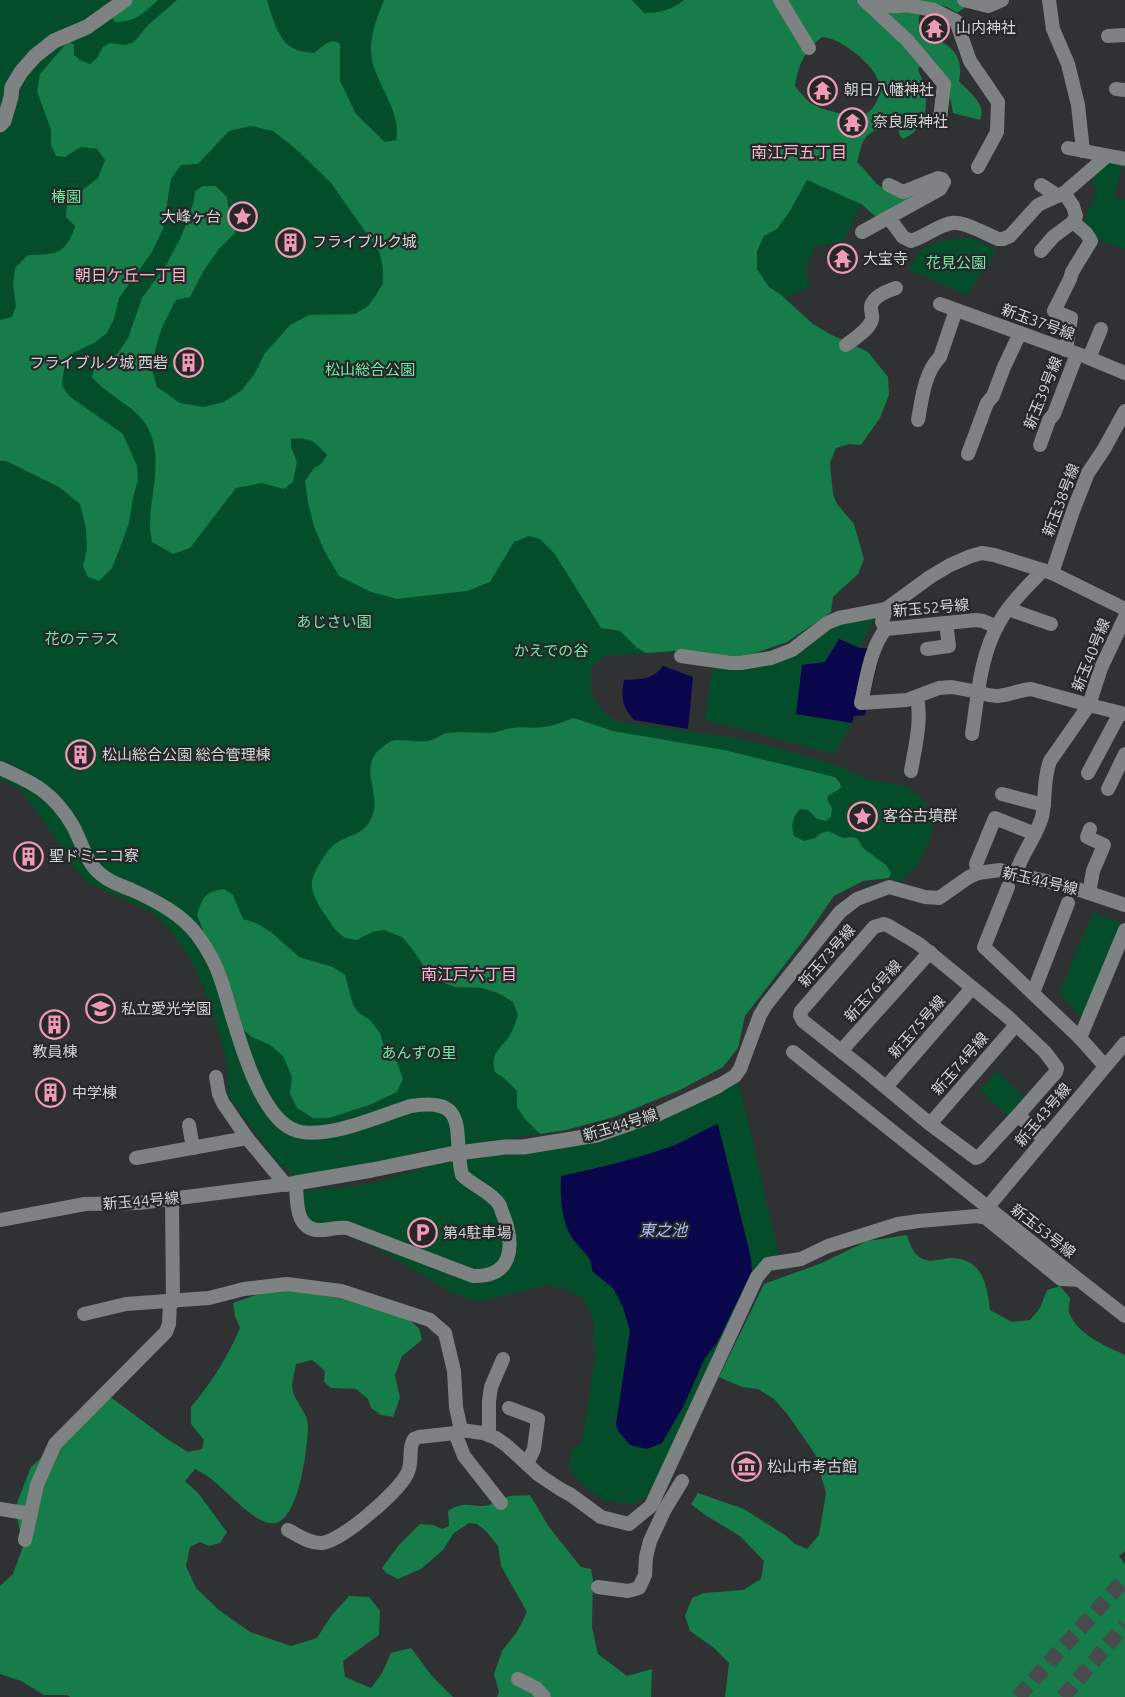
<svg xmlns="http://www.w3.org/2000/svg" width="1125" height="1697" font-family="Ubuntu,'Noto Sans JP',sans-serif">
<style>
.green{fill:#034d2b}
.forest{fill:#157c4a;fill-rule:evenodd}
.water{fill:#09064b}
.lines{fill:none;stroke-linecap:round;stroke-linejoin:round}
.primary-tunnel{stroke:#484a4b;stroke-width:15;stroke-dasharray:15 8;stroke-linecap:butt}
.minor{stroke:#7e8282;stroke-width:14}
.tertiary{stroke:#7e8282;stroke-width:15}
.labels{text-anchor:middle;stroke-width:4.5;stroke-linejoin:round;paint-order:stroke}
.poi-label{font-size:15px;fill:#d5d6d7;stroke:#252728;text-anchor:start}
.park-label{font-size:15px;fill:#72eba5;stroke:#252728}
.street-label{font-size:15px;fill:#d5d6d7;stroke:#252728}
.neighbourhood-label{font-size:16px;fill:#f9b8cd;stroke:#252728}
.water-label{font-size:16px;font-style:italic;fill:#aabcf9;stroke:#252728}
</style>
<rect width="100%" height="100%" fill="#2f3132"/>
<g class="green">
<path d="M0,0H778L809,48L798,70L795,87L838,194L861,204L844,241L815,247L805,272L811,286L785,298L769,287L757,269V253L747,267L831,612L787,642L744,657L675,651L604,656L592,667L591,693L604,713L620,722L727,736L784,749L835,765L871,780L905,786L911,790L923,800L930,814L932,821V836L916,866L899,883L889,878L863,881L834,896L803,941L745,1016L738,1048L723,1067L680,1090L614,1117L566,1130L433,1149L365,1165L297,1178L276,1161L229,1097C226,1084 229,1072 226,1060C215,1012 192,940 149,911L89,883L72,865L46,824L21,789L0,780Z"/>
<polygon points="1107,160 1123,164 1114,197 1125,199 1125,249 1096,239 1082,225 1098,187 1091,186 1096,171"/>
<polygon points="970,238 997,250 967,295 909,270 921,249 944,240"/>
<polygon points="867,617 874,620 860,648 840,639 797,714 852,723 835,754 705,720 712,668 743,669 841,624"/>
<polygon points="1093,913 1125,924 1087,1024 1059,993"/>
<polygon points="997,1071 1028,1101 1011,1118 980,1091"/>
<polygon points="739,1084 754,1147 778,1251 656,1492 630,1505 604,1500 585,1487 572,1474 569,1464 572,1449 582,1443 595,1358 593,1318 583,1298 564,1288 547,1285 486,1300 471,1300 451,1292 380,1250 342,1233 315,1236 291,1192 371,1184 440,1163 609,1139"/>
</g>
<g class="forest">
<path d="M116,0H158C143,13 137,22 115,22L109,14Z"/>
<path d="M177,0H267C272,16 278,42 295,49C300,52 308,52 314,53C322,47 331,36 340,44V81L356,114L385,142L396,140C402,115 379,87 373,64C367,42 376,20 384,0H632L644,13C659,13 672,10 684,0H969L967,6L957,13L947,7L935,4L920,14C919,17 918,20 919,23C924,43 968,38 959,81C969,92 987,104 980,120L953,113L951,102L941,77L921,64L918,70C930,93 931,127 903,139L900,136L897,125C885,124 868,131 863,142C860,149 859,156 857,162C865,169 870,177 877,184C887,192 902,195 915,193V198L879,218C873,216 867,208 861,204L807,180L790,211L777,229L764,236L757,251V269L769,287L780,294L813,324L828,333L868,352L888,377L889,395L880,418L861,445L849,444L836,448L830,463L833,494L837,504L854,524L864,559L858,574L833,597L831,612L787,642L744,657L675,651L646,653L636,647L620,631L601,628L554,553L540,539L529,536L514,542L490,582L467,591L397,599L371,592L339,576L325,552L314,527L308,502L305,481L314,468L321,464L327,455C314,441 310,437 291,439V447L297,462L293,482L284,489L262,483L236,488L190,548L173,554L152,542C151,534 149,526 150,519C152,487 165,447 142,419C128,403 106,394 92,377L94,370L118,353L128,338L142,298L166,265L182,235L194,201L195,191L203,186H216L227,197L229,211L234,216L237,223L235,233L218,250L203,272L190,297L176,300L162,327L155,351L152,370L157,387L180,403L204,407L224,402L242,390L255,373L265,353L290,325L309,315L355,314L368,306L376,295L383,283V268L379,251L331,183L297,150L273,131L251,126L229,131L198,164L181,165L171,179L163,229L152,252L119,298L114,319L107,333L94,343L73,353L64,369L62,385L69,396L123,434L137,466L138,480L133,498L129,523L123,540L112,568L99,581L88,577L83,566L87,548L86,529L80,504L59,487L6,461H0V320L12,317L16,306L13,285L15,268L28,255C35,255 52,255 59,251C67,247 73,234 75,226L66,217L67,202L98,178L105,160L97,149L81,147L65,157L56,156L51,145V130L37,91L40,74L65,45L70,42L74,45V55L80,60L90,64L97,58L103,47L110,43L125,45L134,42L148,25ZM822,37C839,38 863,57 873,71C877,76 879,83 881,89C878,97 876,108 867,113C857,118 825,111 816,106C807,102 801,93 795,86C799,63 804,52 822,37Z"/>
<path d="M574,718L613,731L724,750L835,777L840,783L841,788L828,796L827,799L832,808L831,817L826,821L817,819L808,810L800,809C792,818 791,825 794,836L804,841L815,838L821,833L828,831L843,838L851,837L857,838L863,848L886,865L891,873L889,878L863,881L834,896L803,941L745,1016L738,1048L723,1067L680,1090L614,1117L566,1130L540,1134L525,1119L517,1107V1091L505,1079L495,1072C490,1054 499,1050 508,1038C513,1032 515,1023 518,1015L513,1002L498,993L481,988L455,987L437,980L424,967L413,950L402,937L384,930L372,932L357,940C353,939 347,939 344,937C335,932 329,920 323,912C318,905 311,892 312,883C312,873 327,850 335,844C351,833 365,836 373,814C380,792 359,767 380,749C384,746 387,743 391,741C399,738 417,743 427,741C435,740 441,734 448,733C462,731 476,733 490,733C497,733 504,729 512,728C522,726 533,729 544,727C554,726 564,721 574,718Z"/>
<path d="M224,889L233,895L243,919L256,923L271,932L299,957L333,967L345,975L353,1005L359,1013L370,1020L380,1033L386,1053L397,1062L403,1079L397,1092L369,1105L329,1118H313L297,1108L290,1094L292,1077L283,1056L270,1045L252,1037L241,1028L197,915C203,896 205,892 224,889Z"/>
<path d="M907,1235C910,1245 914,1257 926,1260C932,1262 943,1259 949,1258C982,1257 987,1284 990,1310L1012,1322L1030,1320L1040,1308L1047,1290L1060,1286L1070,1298C1070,1302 1068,1308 1069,1312C1077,1335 1106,1346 1125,1355V1551L1119,1556L1125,1564V1697H725L729,1663L714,1648L690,1631L685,1616L692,1598L704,1593L743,1590L761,1579L764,1561L740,1536L705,1515L691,1504L698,1493L744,1509L785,1535L795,1544L807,1549L819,1535L826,1493L815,1454L788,1415L774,1399L758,1389L742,1387L719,1377L764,1284L822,1263L867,1241Z"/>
<path d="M287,1290L338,1298L408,1319L419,1328L422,1340L402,1356L395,1375L400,1398L393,1417L381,1415L371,1408L368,1399L356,1389L331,1388L324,1382L325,1371L312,1360L296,1364C295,1371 292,1380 292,1387C293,1400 307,1411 308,1425C308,1445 299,1530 269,1523C250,1519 226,1490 210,1478C206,1475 200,1472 195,1469L185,1481L198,1493L227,1532L220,1543L209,1546L200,1542L190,1547L186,1566L196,1588L219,1610L250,1632L291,1646L317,1638L331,1616L349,1596L369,1597L380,1611L379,1635L343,1661L345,1677L371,1688L382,1673L391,1653L411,1648L432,1676L453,1697H70L67,1695H44L21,1681L0,1674V1586L13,1574L23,1546L15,1508L31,1467L109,1396L167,1439L188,1452L202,1449L204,1440L191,1424V1407C212,1382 227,1358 240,1328L235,1316L233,1303L259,1294Z"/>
<path d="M530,1495L549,1527L581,1567L591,1569L593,1580L592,1627L598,1654L627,1676L652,1669L651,1697H497L499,1692L494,1674L502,1651L517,1632L527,1612L501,1566L498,1546L486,1531L477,1524L469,1523L454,1533L443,1550L421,1569L398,1579L386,1573L382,1568L399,1545L420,1524L433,1525L442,1529L449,1526L448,1511C467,1499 471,1509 489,1505C496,1503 503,1498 510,1496C516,1495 524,1496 530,1495Z"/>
</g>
<g class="water">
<polygon points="839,639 860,648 881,649 865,715 854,716 852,723 796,714 802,665 825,662"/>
<path d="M663,666L693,677L688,729L634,720C622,706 621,698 624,680C642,679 652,680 663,666Z"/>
<path d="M718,1124L751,1258L752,1271L717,1343L705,1358L683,1407L662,1443L647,1449L630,1445L618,1431L616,1424L630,1331L623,1307L613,1288L592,1271C593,1255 578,1249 571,1236C561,1219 560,1195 561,1176C598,1168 636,1159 672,1146C688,1140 702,1130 718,1124Z"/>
</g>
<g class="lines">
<g class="primary-tunnel">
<polyline points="1018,1697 1125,1579"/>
<polyline points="1063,1697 1125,1625"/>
</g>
<g class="minor">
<polyline points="780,0 809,48"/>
<polyline points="864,0 908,41 944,84 940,119"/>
<polyline points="964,0 988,6 1002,0"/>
<polyline points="1049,0 1053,29 1068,64 1078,105 1083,151"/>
<path d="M869,1C885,7 898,8 914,3"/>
<polyline points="906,5 934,10 956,21 970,61 998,102 997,132 978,167"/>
<polyline points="1108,36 1125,35"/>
<polyline points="1116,89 1125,90"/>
<polyline points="1068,148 1125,159"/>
<polyline points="1041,185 1058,196"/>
<path d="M889,218L903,237L911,241C925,237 938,225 952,223C964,221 986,234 998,239H1003L1010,236L1038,205L1064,193L1107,156"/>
<polyline points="862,232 940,189 944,182 942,179 938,178 903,192 889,185"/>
<polyline points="1041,251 1053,237 1073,222 1076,216 1073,206 1064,193"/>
<polyline points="940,304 1089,358 1125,373"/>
<path d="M846,345C854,339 866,332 871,322C874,317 871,314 871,308C871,297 887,291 896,288"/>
<polyline points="1066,350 1071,318 1054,311 1070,279 1072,272 1091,241 1086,233 1073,222"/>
<polyline points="1089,358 1101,329"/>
<path d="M918,420C922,399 924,373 940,357L956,310"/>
<polyline points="1040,445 1049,420 1054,414 1077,354"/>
<polyline points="968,454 987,403 993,396 1004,367 1020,333"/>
<polyline points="1052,573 1073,511 1088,473 1104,449 1125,411"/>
<polyline points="1008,609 1051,624"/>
<polyline points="1125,617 1101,668 1089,705 1125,714"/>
<polyline points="886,629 882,622 886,609 930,577 950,565 971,556 982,553 994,555 1052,573 1125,609"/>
<polyline points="927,649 949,646 946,623"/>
<polyline points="681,656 731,663 741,663 771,658 792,650 827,623 839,618 886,609"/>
<path d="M972,734L978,692L952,687L939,688L907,700L861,703C866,681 871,645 886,629L976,620L983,621L997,627"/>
<path d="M0,768C34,783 53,792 73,826C82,843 87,865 103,876C112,883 122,886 132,890C156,901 182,914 198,936C208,950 216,964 221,980C234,1018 254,1111 292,1129C322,1143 380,1115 411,1106C472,1096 452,1135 462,1175C473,1186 490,1191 499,1204C501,1208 502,1213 504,1217C515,1247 512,1277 473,1276L347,1228C339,1227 332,1229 323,1230C295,1232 297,1203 296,1183L139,1203L85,1204L0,1220"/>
<path d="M911,771C915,747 922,721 917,697"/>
<polyline points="1088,773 1120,713"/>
<polyline points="1108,789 1125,754"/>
<polyline points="1002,794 1044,805"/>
<polyline points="978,873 976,864 995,818 1035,834"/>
<path d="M1016,873C1022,853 1036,837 1042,817C1046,798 1043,779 1050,761L1089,705L1031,689C1007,692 1004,701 978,692C982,662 991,629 1011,605C1021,592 1032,582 1043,570"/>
<polyline points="1008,887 984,947 1080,1038 1105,1066"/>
<polyline points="1089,893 1093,871 1104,845 1087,837 1090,829"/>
<polyline points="1033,993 1068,903"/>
<polyline points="1080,1038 1125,930"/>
<polyline points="841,1051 930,952"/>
<polyline points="793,1052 1079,1280"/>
<polyline points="216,1077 219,1094 223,1103 247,1138 286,1185"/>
<polyline points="718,1086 735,1076 740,1069 760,1015 766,1005 840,912 857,899 889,887 925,897 939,898 969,877 978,873 1000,870 1071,887 1125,905"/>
<polyline points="886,1087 972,988"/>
<polyline points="1018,1115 1056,1072 1057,1068 1045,1052 1008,1017 919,944 889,926 884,924 874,927 801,1011 800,1015 803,1021 865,1070 930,1124 976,1158 980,1156 1018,1115 1044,1139"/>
<polyline points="930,1124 1016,1025"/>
<polyline points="189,1125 193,1148"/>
<polyline points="136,1158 247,1138"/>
<polyline points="172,1199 173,1302"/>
<polyline points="987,1208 1125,1043"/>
<polyline points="84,1314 126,1304 209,1298 244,1289 287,1284 341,1291 430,1320 445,1333 454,1371 456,1407 461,1430 483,1433 496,1438 506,1445 539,1475 560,1489 571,1495 601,1517 629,1524 651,1506 757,1277 768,1264 801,1259 828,1246 898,1224 919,1221 977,1216 986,1218 1061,1279 1079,1280 1125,1316"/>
<polyline points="509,1408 538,1419 534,1449 527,1464"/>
<polyline points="455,1433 464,1456 501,1503"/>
<polyline points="489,1434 489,1401 491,1387 503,1359"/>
<polyline points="0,1509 31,1514"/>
<path d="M288,1530C298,1535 310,1544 322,1543C342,1541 398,1492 407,1474C414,1460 407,1450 414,1439L419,1437L455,1433L461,1430"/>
<polyline points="25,1540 37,1485 55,1444 166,1332 169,1324 170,1302"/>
<polyline points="598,1587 628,1591 639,1588 645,1575 646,1557 650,1541 665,1509 682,1481"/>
<polyline points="518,1679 536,1688 544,1697"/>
</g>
<g class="tertiary">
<polyline points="0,125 4,121 11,97 12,87 21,72 35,56 54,41 87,27 125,0"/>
<polyline points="296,1183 372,1170 450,1154 505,1147 523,1147 597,1135 658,1114 718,1086"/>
</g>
</g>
<defs>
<symbol id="temple-ring" viewBox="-11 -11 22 22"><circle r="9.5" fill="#252728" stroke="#f09ab7" stroke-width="1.5"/><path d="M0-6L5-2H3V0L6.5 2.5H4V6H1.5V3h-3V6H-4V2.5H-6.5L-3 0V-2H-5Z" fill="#f09ab7"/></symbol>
<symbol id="sight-ring" viewBox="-11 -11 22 22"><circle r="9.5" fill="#252728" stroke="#f09ab7" stroke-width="1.5"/><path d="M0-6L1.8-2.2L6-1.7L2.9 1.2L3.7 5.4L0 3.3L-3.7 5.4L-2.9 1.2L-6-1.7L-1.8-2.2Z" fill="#f09ab7"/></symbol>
<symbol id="building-ring" viewBox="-11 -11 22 22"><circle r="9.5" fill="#252728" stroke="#f09ab7" stroke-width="1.5"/><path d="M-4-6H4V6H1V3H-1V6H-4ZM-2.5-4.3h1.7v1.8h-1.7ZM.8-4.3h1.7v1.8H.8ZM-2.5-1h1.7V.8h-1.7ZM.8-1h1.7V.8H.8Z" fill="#f09ab7"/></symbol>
<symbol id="school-ring" viewBox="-11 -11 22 22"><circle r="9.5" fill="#252728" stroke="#f09ab7" stroke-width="1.5"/><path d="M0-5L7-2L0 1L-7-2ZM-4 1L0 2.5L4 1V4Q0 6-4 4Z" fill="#f09ab7"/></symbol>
<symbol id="parking-ring" viewBox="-11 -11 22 22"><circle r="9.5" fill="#252728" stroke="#f09ab7" stroke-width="1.5"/><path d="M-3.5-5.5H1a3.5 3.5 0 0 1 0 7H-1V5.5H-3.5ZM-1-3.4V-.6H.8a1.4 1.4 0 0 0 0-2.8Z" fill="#f09ab7"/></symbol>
<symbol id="museum-ring" viewBox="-11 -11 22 22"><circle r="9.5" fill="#252728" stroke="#f09ab7" stroke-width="1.5"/><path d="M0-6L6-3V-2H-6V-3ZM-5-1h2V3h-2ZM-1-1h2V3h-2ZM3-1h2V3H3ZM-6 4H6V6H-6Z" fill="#f09ab7"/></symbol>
</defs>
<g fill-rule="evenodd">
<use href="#temple-ring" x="918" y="12" width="33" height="33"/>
<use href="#temple-ring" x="806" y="74" width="33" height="33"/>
<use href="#temple-ring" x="836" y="106" width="33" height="33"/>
<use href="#sight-ring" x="226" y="200" width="33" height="33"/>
<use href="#building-ring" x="274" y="226" width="33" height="33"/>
<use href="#temple-ring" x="826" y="242" width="33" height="33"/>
<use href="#building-ring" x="172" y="346" width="33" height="33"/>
<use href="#building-ring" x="64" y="738" width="33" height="33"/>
<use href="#sight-ring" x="846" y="800" width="33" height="33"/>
<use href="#building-ring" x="12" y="840" width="33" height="33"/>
<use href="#school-ring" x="84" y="992" width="33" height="33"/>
<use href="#building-ring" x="38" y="1008" width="33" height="33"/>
<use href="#building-ring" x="34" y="1076" width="33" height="33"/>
<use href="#parking-ring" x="406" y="1216" width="33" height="33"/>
<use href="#museum-ring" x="730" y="1450" width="33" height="33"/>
</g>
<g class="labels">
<g class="poi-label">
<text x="956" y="33">山内神社</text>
<text x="844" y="95">朝日八幡神社</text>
<text x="873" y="127">奈良原神社</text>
<text x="221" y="222" text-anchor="end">大峰ヶ台</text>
<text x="312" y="247">フライブルク城</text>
<text x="863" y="264">大宝寺</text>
<text x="168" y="368" text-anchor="end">フライブルク城 西砦</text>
<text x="102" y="760">松山総合公園 総合管理棟</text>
<text x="883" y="821">客谷古墳群</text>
<text x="49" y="861">聖ドミニコ寮</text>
<text x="121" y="1014">私立愛光学園</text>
<text x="55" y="1057" text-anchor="middle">教員棟</text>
<text x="72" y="1098">中学棟</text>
<text x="443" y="1238">第4駐車場</text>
<text x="767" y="1472">松山市考古館</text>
</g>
<g class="park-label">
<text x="66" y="202">椿園</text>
<text x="956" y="268">花見公園</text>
<text x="370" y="375">松山総合公園</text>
<text x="334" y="627">あじさい園</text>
<text x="82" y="644">花のテラス</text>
<text x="551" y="656">かえでの谷</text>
<text x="419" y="1058">あんずの里</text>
</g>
<g class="street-label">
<text transform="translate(1038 322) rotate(20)" y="5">新玉37号線</text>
<text transform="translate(1043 393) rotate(-68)" y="5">新玉39号線</text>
<text transform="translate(1061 500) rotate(-69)" y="5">新玉38号線</text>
<text transform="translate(931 608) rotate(-5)" y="5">新玉52号線</text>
<text transform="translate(1091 655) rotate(-68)" y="5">新玉40号線</text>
<text transform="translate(1040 881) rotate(13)" y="5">新玉44号線</text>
<text transform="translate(827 956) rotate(-49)" y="5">新玉73号線</text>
<text transform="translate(873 991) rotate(-48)" y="5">新玉76号線</text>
<text transform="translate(917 1027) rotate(-49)" y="5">新玉75号線</text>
<text transform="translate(960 1064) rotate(-49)" y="5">新玉74号線</text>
<text transform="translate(1043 1115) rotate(-50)" y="5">新玉43号線</text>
<text transform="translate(620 1125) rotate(-17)" y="5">新玉44号線</text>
<text transform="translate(141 1201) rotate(-5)" y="5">新玉44号線</text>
<text transform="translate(1043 1231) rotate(38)" y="5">新玉53号線</text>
</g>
<g class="neighbourhood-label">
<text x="799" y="158">南江戸五丁目</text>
<text x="131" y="281">朝日ケ丘一丁目</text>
<text x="469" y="980">南江戸六丁目</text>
</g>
<g class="water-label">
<text x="663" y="1236">東之池</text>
</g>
</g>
</svg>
